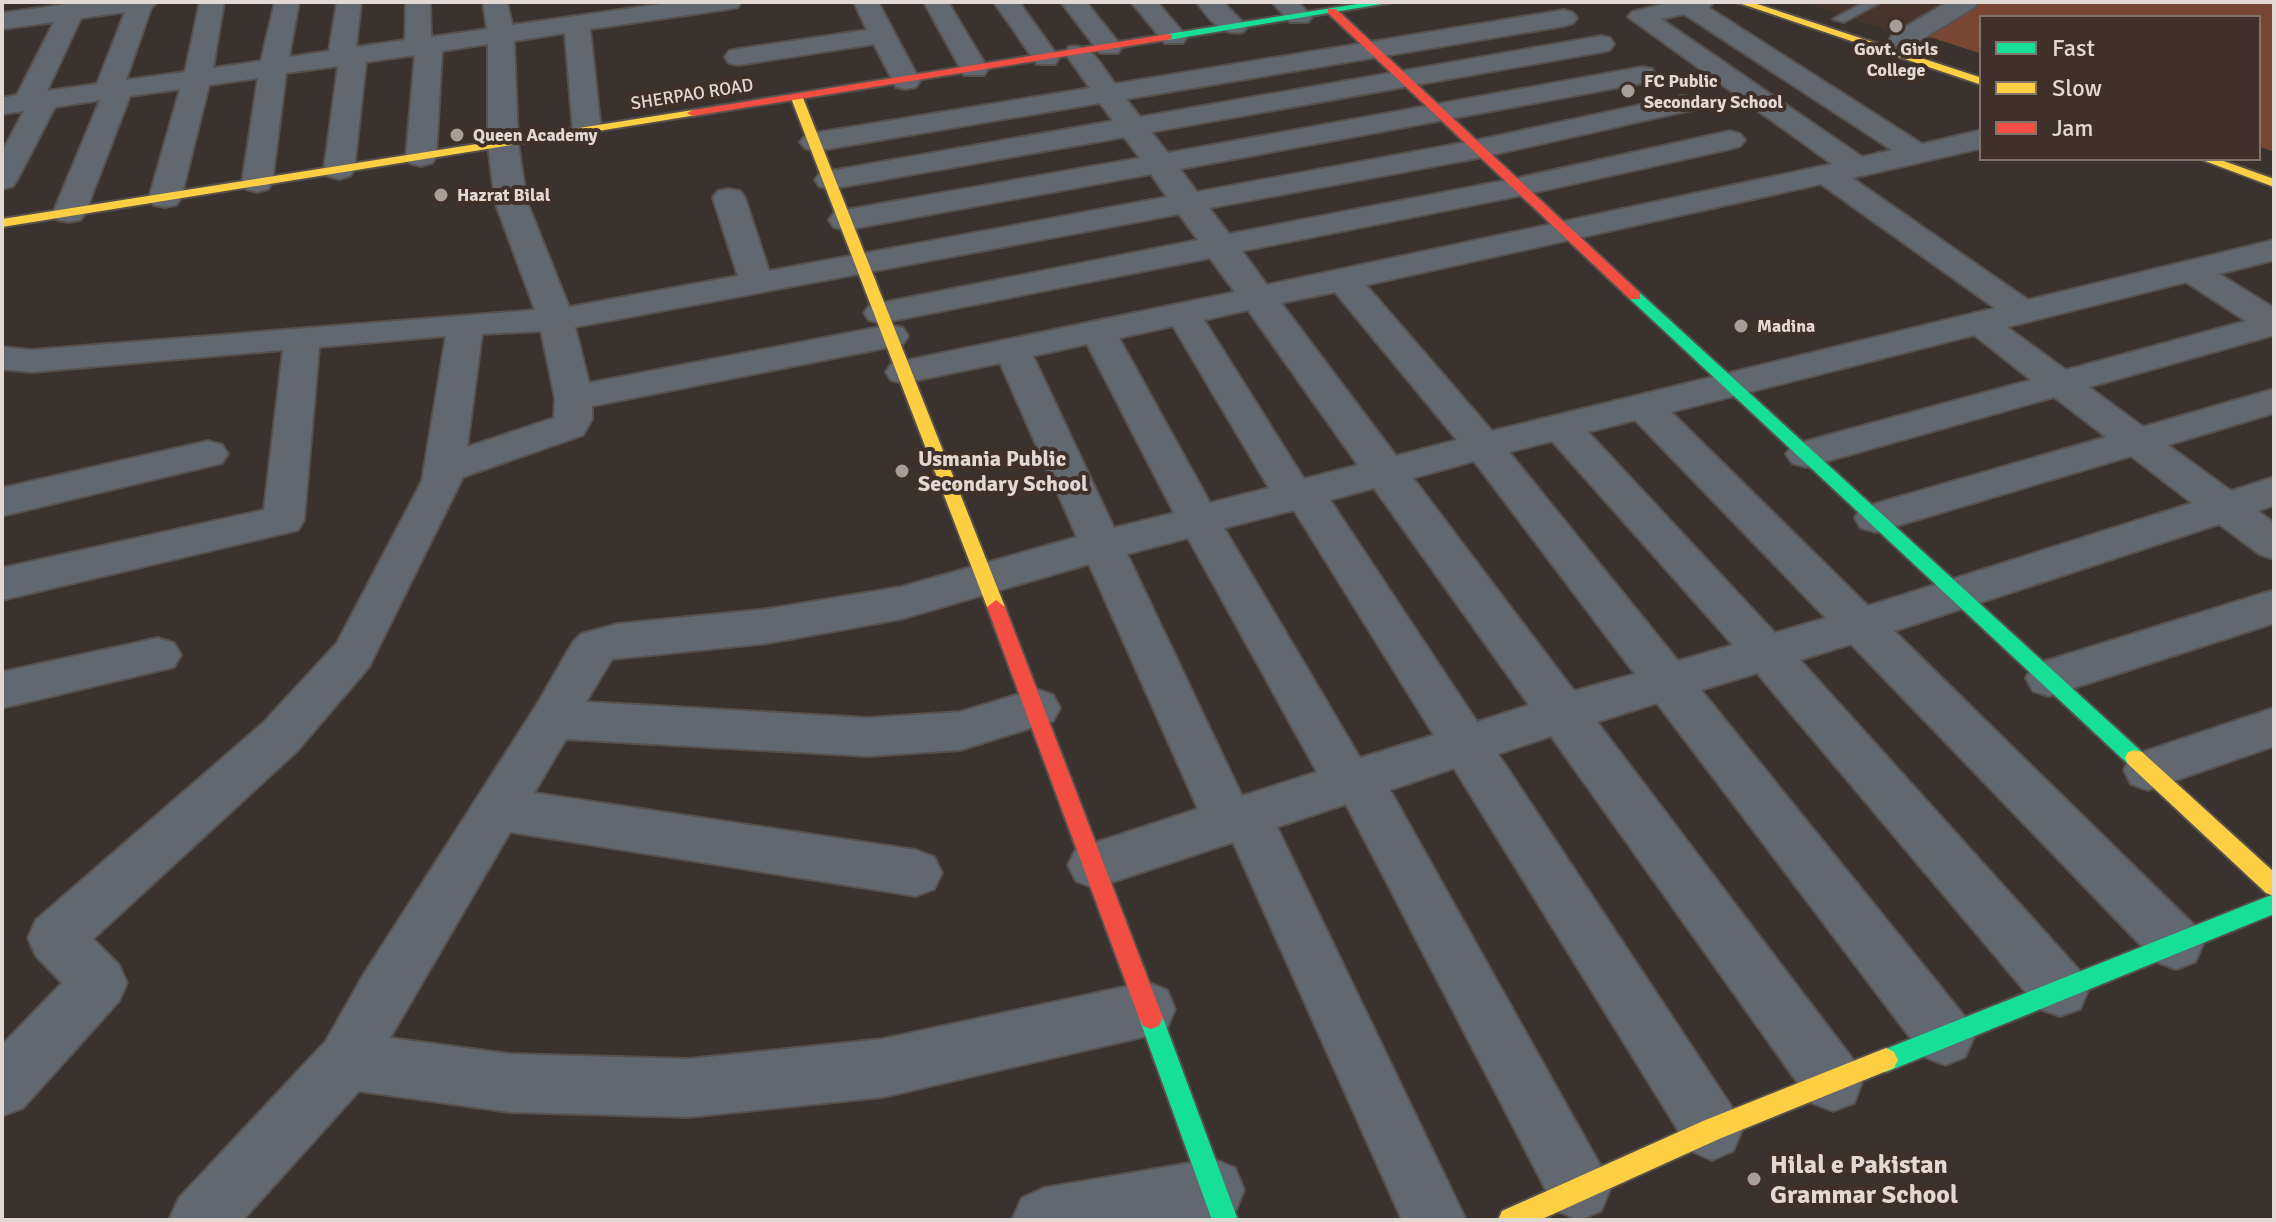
<svg xmlns="http://www.w3.org/2000/svg" width="2276" height="1222" font-family="Signika,sans-serif">
<style>
.built{fill:#47342c}
.green{fill:#7a4634}
.lines{fill:none;stroke-linecap:round;stroke-linejoin:round}
.lane-casing{stroke:#57514e;stroke-width:4}
.street-casing{stroke:#57514e;stroke-width:4}
.fast-casing{stroke:#57514e;stroke-width:4}
.slow-casing{stroke:#57514e;stroke-width:4}
.jam-casing{stroke:#57514e;stroke-width:4}
.lane{fill:#626870;fill-rule:evenodd}
.street{fill:#626870;fill-rule:evenodd}
.fast{fill:#16e098;fill-rule:evenodd}
.slow{fill:#ffcf43;fill-rule:evenodd}
.jam{fill:#f24e42;fill-rule:evenodd}
.poi-dot{fill:#a79e9a;stroke:#3f302a;stroke-width:3}
.labels{text-anchor:middle;stroke-width:8;stroke-linejoin:round;paint-order:stroke}
.far-poi-label{font-size:18px;font-weight:bold;fill:#e2d8d4;stroke:#3f302a;text-anchor:start}
.far-street-label{font-size:18px;fill:#e2d8d4;stroke:#3f302a}
.poi-label{font-size:22px;font-weight:bold;fill:#e2d8d4;stroke:#3f302a;text-anchor:start}
.near-poi-label{font-size:26px;font-weight:bold;fill:#e2d8d4;stroke:#3f302a;text-anchor:start}
</style>
<rect width="100%" height="100%" fill="#3a322f"/>
<polygon class="built" points="1804,2 1955,2 1901,35"/>
<polygon class="green" points="1983,2 2274,2 2274,152 2258,146 2258,18 1982,18 1982,54 1927,36"/>
<g class="lines">
<defs>
<polygon id="lane" points="1865,2 1881,2 1844,22 1833,19"/>
<g id="street">
<path d="M64,2H157L151,8L126,80L185,72L200,2H224L213,68L261,61L275,2H299L289,57L329,51L337,2H361L356,47L405,40L406,2H430L431,37L487,29L483,2H507L512,25L676,2H741L738,7L729,9L590,29L601,131L597,137L587,140L577,137L573,131L565,33L514,41L518,144L527,202L569,307L738,276L713,198L718,191L729,189L740,191L745,198L769,271L1167,197L1151,174L845,230L834,227L829,220L834,213L845,210L1140,158L1124,137L830,189L819,186L815,180L819,174L830,171L1113,121L1100,103L815,151L805,148L800,142L805,136L815,133L1090,88L1065,53L1069,47C1092,42 1102,67 1115,84L1564,10L1573,13L1577,18L1573,23L1564,26L1126,99L1140,117L1601,36L1610,38L1614,44L1610,50L1601,52L1151,132L1168,153L1642,67L1652,69L1656,75L1652,81L1642,83L1180,169L1197,192L1478,140L1682,96L1692,98L1696,104L1692,110L1682,112L1478,158L1209,208L1229,234L1518,178L1730,131L1740,134L1745,140L1740,146L1730,149L1518,196L1242,251L1267,285L1832,164L1628,17L1632,12L1671,2H1713L1709,8L1922,144L1982,130V148L1852,178L2028,300L2274,240V260L2219,274L2274,308V335L2089,387L2143,427L2274,389V413L2168,445L2231,491L2274,477V505L2258,511L2274,523V559L2259,554L2219,524L1894,631L2195,926L2203,944L2195,962L2176,969L2157,962L1851,644L1800,660L2080,971L2088,990L2080,1009L2060,1016L2040,1009L1757,673L1701,690L1965,1017L1974,1037L1965,1057L1945,1065L1925,1057L1657,703L1597,722L1854,1061L1862,1082L1854,1103L1833,1111L1812,1103L1551,736L1498,754L1733,1109L1742,1130L1733,1151L1712,1160L1691,1151L1454,768L1390,790L1601,1167L1610,1189L1601,1211L1579,1220L1557,1211L1346,804L1277,827L1466,1220H1402L1233,842L1094,888L1076,881L1068,865L1076,849L1198,809L1089,564L901,619L768,643L612,659L586,702L868,718L960,712L1036,689L1053,695L1060,708L1053,721L960,750L868,756L566,739L534,793L916,850L934,857L942,873L934,889L916,896L510,832L390,1038L510,1054L688,1059L883,1039L1147,982L1167,990L1175,1009L1167,1028L1147,1036L883,1097L688,1117L510,1112L359,1091L243,1220H169L179,1198L326,1041L364,974L536,706L573,642L581,634L617,624L768,609L901,587L1077,537L1000,363L904,383L891,380L886,372L891,364L904,361L1235,292L1210,258L881,323L869,320L864,313L869,306L881,303L1198,240L1179,214L575,327L589,383L890,325L903,328L908,336L903,344L890,347L592,406V419L583,435L463,477L369,667L297,751L93,939L119,965L127,983L119,1001L23,1108L2,1116V1045L62,983L36,956L28,938L36,920L263,723L337,643L422,481L446,336L319,347L304,520L298,530L2,600V568L264,510L283,350L32,372L2,369V347L32,350L535,310L495,202L488,144V44L442,51L436,157L432,163L421,166L410,163L406,157L415,55L366,62L354,170L350,176L339,179L328,176L324,170L338,66L286,73L272,183L268,189L257,192L246,189L242,183L258,78L209,85L181,198L176,205L165,207L154,205L149,198L180,89L130,96L85,213L80,220L69,222L58,220L53,213L100,100L55,107L17,180L13,186L2,189V152L24,111L2,114V98L17,95L54,22L2,29V13L62,5ZM125,12L97,84L47,91L81,18ZM1684,14L1892,150L1862,157L1661,19ZM1821,184L1995,308L1492,431L1366,285ZM2186,282L2246,321L2066,370L2007,327ZM1335,292L1457,440L1396,456L1281,303ZM1248,310L1358,465L1304,479L1204,320ZM1173,326L1269,488L1210,503L1119,338ZM541,331L555,398L554,418L467,447L482,334ZM1974,335L2031,380L1792,445L1786,454L1792,463L1806,467L2054,397L2106,437L1861,508L1855,518L1861,528L1876,532L2131,456L2192,503L1868,606L1671,412ZM1087,344L1174,513L1114,528L1033,356ZM1635,420L1826,618L1775,633L1588,432ZM1552,441L1733,645L1678,661L1509,452ZM1474,461L1635,674L1574,691L1413,478ZM1374,488L1529,705L1477,722L1330,500ZM1294,510L1434,735L1360,758L1224,528ZM1188,538L1317,772L1242,796L1127,554Z"/>
<polygon points="854,2 878,2 920,81 916,87 906,89 896,87 874,44 738,65 729,63 725,57 729,51 738,49 867,30"/>
<polygon points="924,2 948,2 988,69 984,75 964,75"/>
<polygon points="994,2 1019,2 1059,58 1055,64 1037,64"/>
<polygon points="1061,2 1086,2 1122,47 1118,53 1100,53"/>
<polygon points="1131,2 1157,2 1187,37 1183,43 1165,43"/>
<path d="M1197,2H1223L1247,27L1243,32C1223,37 1207,18 1197,2Z"/>
<polygon points="1272,2 1298,2 1312,17 1308,22 1290,22"/>
<polygon points="1948,2 1978,2 1975,7 1911,46 1893,46 1889,40 1893,34"/>
<polygon points="208,441 222,445 228,454 222,463 2,516 2,488"/>
<polygon points="2274,590 2274,623 2049,696 2033,691 2026,678 2033,665"/>
<polygon points="158,638 174,643 181,655 174,667 2,708 2,672"/>
<polygon points="2274,708 2274,746 2148,790 2131,784 2124,770 2131,756"/>
<polygon points="1213,1159 1235,1168 1244,1190 1235,1212 1216,1220 1012,1220 1022,1198 1044,1188"/>
</g>
<g id="fast">
<polygon points="1370,2 1394,2 1168,40 1163,37 1168,34"/>
<polygon points="1635,292 1640,293 2142,752 2145,758 2142,764 2135,766 2128,764 1630,299 1630,293"/>
<polygon points="2274,894 2274,914 1886,1072 1878,1068 1874,1060 1878,1052"/>
<polygon points="1151,1007 1159,1010 1163,1018 1238,1220 1212,1220 1139,1018 1143,1010"/>
</g>
<g id="slow">
<polygon points="1736,2 1751,2 1982,78 1982,85"/>
<polygon points="797,95 803,98 1005,607 1002,612 996,614 987,607 791,98"/>
<polygon points="693,110 699,113 697,115 2,227 2,219"/>
<polygon points="2197,158 2215,158 2274,179 2274,187"/>
<polygon points="2135,750 2142,752 2274,872 2274,896 2266,893 2128,764 2125,758 2128,752"/>
<polygon points="1886,1048 1894,1052 1898,1060 1894,1068 1719,1139 1540,1220 1498,1220 1502,1211 1703,1121"/>
</g>
<g id="jam">
<polygon points="1328,9 1336,9 1640,293 1640,299 1630,299 1328,13"/>
<polygon points="1168,34 1172,35 1172,39 693,116 687,113 693,110"/>
<polygon points="996,600 1005,607 1163,1018 1159,1026 1151,1029 1143,1026 1139,1018 987,607"/>
</g>
</defs>
<use href="#lane" class="lane-casing"/>
<use href="#street" class="street-casing"/>
<use href="#fast" class="fast-casing"/>
<use href="#slow" class="slow-casing"/>
<use href="#jam" class="jam-casing"/>
<use href="#lane" class="lane"/>
<use href="#street" class="street"/>
<use href="#fast" class="fast"/>
<use href="#slow" class="slow"/>
<use href="#jam" class="jam"/>
</g>
<g class="poi-dot">
<circle cx="1896" cy="26" r="8"/>
<circle cx="1628" cy="91" r="8"/>
<circle cx="457" cy="135" r="8"/>
<circle cx="441" cy="195" r="8"/>
<circle cx="1741" cy="326" r="8"/>
<circle cx="902" cy="471" r="8"/>
<circle cx="1754" cy="1179" r="8"/>
</g>
<g class="labels">
<g class="far-poi-label">
<text x="1896" y="55" text-anchor="middle">Govt. Girls<tspan x="1896" dy="21">College</tspan></text>
<text x="1644" y="87">FC Public<tspan x="1644" dy="21">Secondary School</tspan></text>
<text x="473" y="141">Queen Academy</text>
<text x="457" y="201">Hazrat Bilal</text>
<text x="1757" y="332">Madina</text>
</g>
<g class="far-street-label">
<text transform="translate(692 94) rotate(-9)" y="6">SHERPAO ROAD</text>
</g>
<g class="poi-label">
<text x="918" y="466">Usmania Public<tspan x="918" dy="25">Secondary School</tspan></text>
</g>
<g class="near-poi-label">
<text x="1770" y="1173">Hilal e Pakistan<tspan x="1770" dy="30">Grammar School</tspan></text>
</g>
</g>
<rect width="2276" height="1222" fill="none" stroke="#e2d8d4" stroke-width="8"/>
<rect x="1980" y="16" width="280" height="144" fill="#3f302a" stroke="#80736e" stroke-width="2"/>
<rect x="1996" y="42" width="40" height="12" fill="#16e098" stroke="#80736e" stroke-width="2"/>
<text x="2052" y="56" font-size="24" fill="#e2d8d4">Fast</text>
<rect x="1996" y="82" width="40" height="12" fill="#ffcf43" stroke="#80736e" stroke-width="2"/>
<text x="2052" y="96" font-size="24" fill="#e2d8d4">Slow</text>
<rect x="1996" y="122" width="40" height="12" fill="#f24e42" stroke="#80736e" stroke-width="2"/>
<text x="2052" y="136" font-size="24" fill="#e2d8d4">Jam</text>
</svg>
